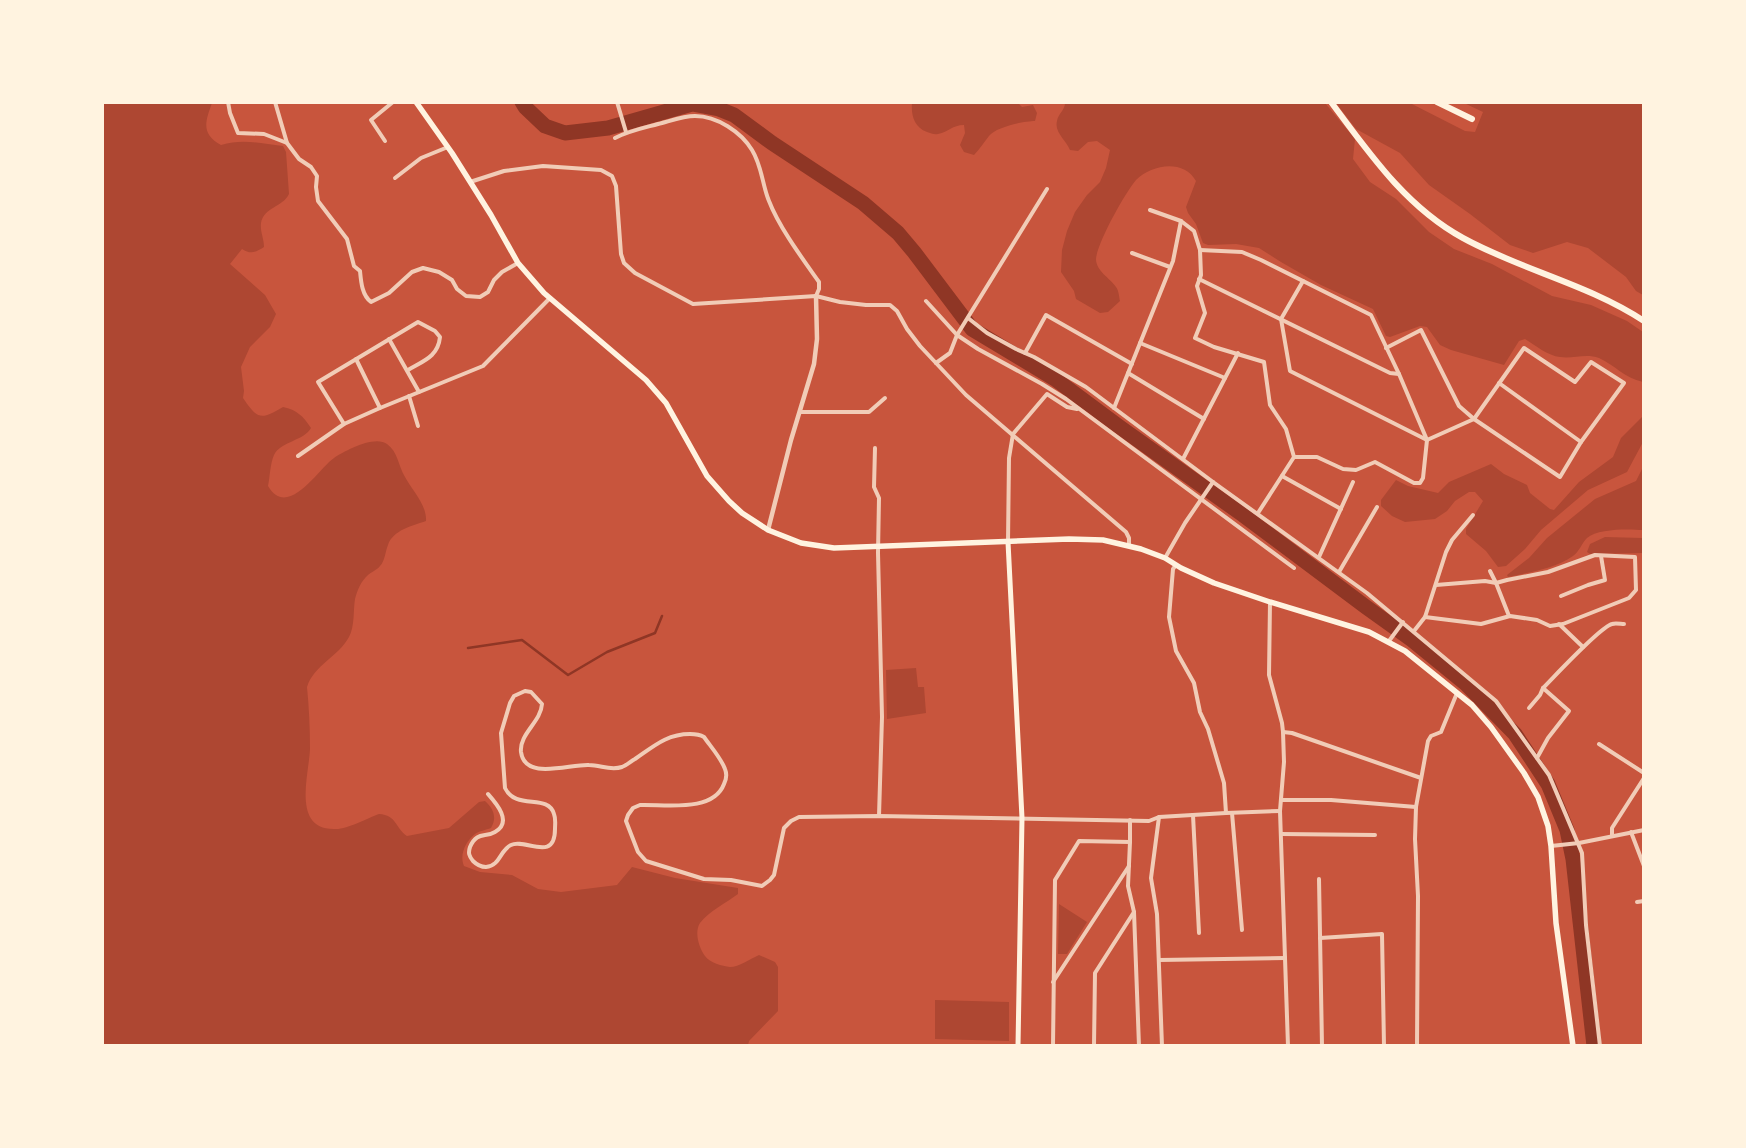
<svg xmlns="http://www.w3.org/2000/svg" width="1746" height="1148" font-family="Rubik,sans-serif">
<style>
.green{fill:#ae4732}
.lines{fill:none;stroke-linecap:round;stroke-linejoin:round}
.stream{stroke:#8f3625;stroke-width:2.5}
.river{stroke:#8f3625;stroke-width:15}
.minor{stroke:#f1ccb7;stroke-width:4}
.tertiary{stroke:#f1ccb7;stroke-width:4.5}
.secondary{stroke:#fff3e0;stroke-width:5}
.primary{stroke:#fff3e0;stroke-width:5.5}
.motorway{stroke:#fff3e0;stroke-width:6}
</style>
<rect width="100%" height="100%" fill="#c8553d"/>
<g class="green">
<path d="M103,102L212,103C205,122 201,134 221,145C244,138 260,144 283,146L286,152L289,194C283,207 264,207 261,223C260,232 264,238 264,247C256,252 251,255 242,249L230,264L265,295L276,314L270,327L250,347L241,367L244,391L243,398C258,420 261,420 283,407C297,410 303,416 311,428C304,441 281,441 274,455C270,464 270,477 268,486C288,520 319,468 334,458C345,451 374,435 387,444C398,452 398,465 405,477C412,490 427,505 426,521C412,526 393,530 388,545C385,552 385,561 380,566C377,570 371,572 368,575C361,581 357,591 355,599C353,611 355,626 349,637C338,657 314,665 307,687C309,707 310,728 310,749C309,775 291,831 336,829C348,829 368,818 379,814C397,815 395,828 407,836L449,828L479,802L485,801C494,809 497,818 491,828C486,830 479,831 475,834C466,841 459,855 464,866L480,872L512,875L538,889L561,892L617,885L632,867L675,878L738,888V894C726,903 709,911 700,923C694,932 699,948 705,956C710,963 722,966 730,967C739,967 750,959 759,955L775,962L778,967V1011L749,1041L748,1045H103Z"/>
<path d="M912,103H1018L1022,107L1033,105L1037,113L1035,121C1024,121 996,127 989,136C984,142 980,149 974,155L964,152L960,145L965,133L964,125C952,125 949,132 938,134C934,135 931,133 927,132C914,127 911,115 912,103Z"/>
<path d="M1065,103H1325L1355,139L1353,159L1370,182L1396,199L1429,232L1454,249L1492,264L1552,296L1591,305L1627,321L1643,332V382C1624,378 1615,365 1599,358C1586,353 1573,359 1560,357C1548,356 1535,345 1525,339L1519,341L1504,365L1451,350L1440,345L1427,327L1420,326L1390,337L1386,336L1373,309L1321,285L1281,262L1259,248L1236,244L1208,245L1203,243L1196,224L1188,213L1186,207L1196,181C1184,159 1152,164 1136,180C1125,193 1097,243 1096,259C1096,271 1110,278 1116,287C1119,291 1119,297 1120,301L1108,312L1100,313L1076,299L1074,291L1061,272L1062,250L1067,231L1075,212L1087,195L1100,182L1106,168L1110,150L1097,141L1088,142L1078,151L1070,150C1066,140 1054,132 1057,121C1058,114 1065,110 1065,103Z"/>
<polygon points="1336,103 1410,103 1465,131 1475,132 1483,112 1464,103 1643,103 1643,295 1636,291 1626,277 1588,248 1567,242 1533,253 1510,245 1470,214 1429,185 1400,153 1356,129"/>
<polygon points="1643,416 1643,442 1627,472 1588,490 1541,530 1525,549 1506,566 1498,567 1486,551 1466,534 1466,529 1483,501 1475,492 1469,492 1455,501 1447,511 1435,519 1405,522 1392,516 1381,506 1381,500 1396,480 1408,486 1438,493 1449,482 1491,464 1504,474 1527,485 1530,493 1550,509 1554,510 1579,482 1613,457 1621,438"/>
<path d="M1643,467V530C1630,529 1598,528 1587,538C1582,543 1579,552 1573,556C1554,569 1530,572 1508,577L1507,575L1529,558L1547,538L1595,499L1636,481Z"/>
<polygon points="1605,537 1643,538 1643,553 1590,554 1587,552 1590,544"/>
<polygon points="916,668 918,687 924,687 926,713 887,719 886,670"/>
<polygon points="1059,904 1087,922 1067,954 1058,954"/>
<polygon points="935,1000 1009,1002 1009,1041 935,1039"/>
</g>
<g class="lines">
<polyline class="stream" points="468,648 522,640 568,675 607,652 655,633 662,616"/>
<polyline class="river" points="522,102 525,107 545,126 565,133 608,128 692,104 719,109 734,115 772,143 863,203 898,233 914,252 972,329 1055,379 1121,428 1243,515 1366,607 1412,640 1466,684 1515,734 1548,784 1567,830 1573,859 1594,1046"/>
<g class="minor">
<path d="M228,102L230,113L238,133L264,134L287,143L299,159L311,167L317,176L316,187L318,201L347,239L354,266L360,271C361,282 362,295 371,302L389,293L412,272L423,268L439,272L452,280L457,289L466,296L480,297L488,292L494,280L502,272L518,263"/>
<polyline points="275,102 287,143"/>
<polyline points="617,102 626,132"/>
<path d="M615,138C628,131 643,128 658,124C670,121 683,116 695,116C717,116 741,132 752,150C762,166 762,184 769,201C779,227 802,258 819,282V289L816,296"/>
<polyline points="385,141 371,120 393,102"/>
<polyline points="395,178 421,158 448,147"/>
<polyline points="470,182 504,171 543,166 601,170 612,176 616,186 621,254 624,263 635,273 693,304 816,296 840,302 866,305 890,305 897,311 907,329 920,346 966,395 1126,532 1129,538 1129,545"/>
<polyline points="1150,210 1181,221 1194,231 1200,250 1201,275 1197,286 1205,313 1195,338 1214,347 1264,362 1270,405 1286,429 1294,457"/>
<polyline points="1200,250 1242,252 1261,260 1371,315 1399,374 1427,440 1423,478 1420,483 1414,483 1375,462 1356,470 1343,469 1317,457 1294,457 1258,513"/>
<polyline points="1132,253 1170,267"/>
<polyline points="1199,279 1390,373 1399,374"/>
<polyline points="1303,281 1281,319 1290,371 1427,440 1474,419 1524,348 1575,382 1591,362 1624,383 1581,442 1560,477 1474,419 1459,406 1421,330 1386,348"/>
<polyline points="926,301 957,335 978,349 1042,384 1066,399 1294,568"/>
<polyline points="968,318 987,333 1016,349 1034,357 1086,387 1213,482 1367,593 1496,701 1549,775 1582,853 1586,925 1600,1046"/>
<polyline points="389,339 419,392"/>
<polyline points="1140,343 1225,378"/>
<polyline points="1025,353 1046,315 1132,364"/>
<polyline points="356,359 380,408"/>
<polyline points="936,363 950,353 957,335 1047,189"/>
<polyline points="1128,373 1204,419"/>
<polyline points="1499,383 1581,442"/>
<polyline points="409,396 418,426"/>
<polyline points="1114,408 1173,261 1181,221"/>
<polyline points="800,412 869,412 885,398"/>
<path d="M344,424L318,382L418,322L435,331L440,337C438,357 423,361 408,370"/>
<polyline points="875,448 874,487 879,498 878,553 882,717 879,816"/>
<polyline points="298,456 344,424 380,408 483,366 550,298"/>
<polyline points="1183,459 1238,353"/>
<polyline points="1282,476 1341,509"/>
<polyline points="1008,542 1009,458 1013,434 1047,394 1067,407 1077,409"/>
<polyline points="1319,557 1353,482"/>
<polyline points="1165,558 1185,523 1213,482"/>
<polyline points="1176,565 1173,569 1169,617 1176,651 1194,683 1200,712 1208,729 1224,783 1226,813"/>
<polyline points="1490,571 1496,583 1509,616"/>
<polyline points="1339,572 1377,507"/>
<polyline points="1561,596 1588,585 1605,580 1601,556"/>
<polyline points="1270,602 1269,675 1282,723 1283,732 1284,762 1280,811 1288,1046"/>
<polyline points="1425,617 1481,624 1510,616 1537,620 1550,626 1563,624 1629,598 1636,590 1635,557 1595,555 1548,572 1507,580 1496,583 1485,581 1436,585"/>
<polyline points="1559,624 1583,647"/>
<polyline points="1414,631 1425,617 1446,552 1452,540 1473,515"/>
<polyline points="1389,641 1403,622"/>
<polyline points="1529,708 1540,695 1543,688"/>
<polyline points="1283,732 1292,733 1421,778"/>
<polyline points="1599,744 1644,773"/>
<path d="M1537,758L1548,738L1569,711L1543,688C1555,676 1600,627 1612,624C1615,623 1621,624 1624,624"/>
<path d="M488,794C496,803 513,822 495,832C485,838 477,831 470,847C468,853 469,856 473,861C477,865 481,867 486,867C500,866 500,850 511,845C525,838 555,863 555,829C555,824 556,819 554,814C548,793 516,811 505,788L501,733L510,703L514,696L525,691L531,692L542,704C541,722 519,734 521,752C525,781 569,764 589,765C601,765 610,771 622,767C627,765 631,761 635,759C654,746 667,734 690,734C695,734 699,734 704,737C711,747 721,758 725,769C727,774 726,780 724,784C713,813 665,804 640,805L633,808L628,815L626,821L638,852L646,861L704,879L731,880L762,886L770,880L774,875L784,828L791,821L799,817L879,816L1149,821L1159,817L1226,813L1280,811"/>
<polyline points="1281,800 1331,800 1416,807"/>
<polyline points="1232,813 1242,930"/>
<polyline points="1193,815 1199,933"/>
<polyline points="1159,817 1151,878 1157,914 1162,1046"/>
<polyline points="1631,832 1644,866"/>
<polyline points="1281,834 1375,835"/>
<polyline points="1612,836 1612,828 1644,778"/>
<polyline points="1130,842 1128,886 1134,912 1139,1046"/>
<polyline points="1551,846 1579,843 1644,830"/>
<polyline points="1319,879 1322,1046"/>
<polyline points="1637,902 1644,901"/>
<polyline points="1320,938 1382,934 1384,1046"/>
<polyline points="1159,960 1285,958"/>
<polyline points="1053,982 1129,866"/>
<polyline points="831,1046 853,1046"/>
<polyline points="1053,1046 1055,880 1079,841 1130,842 1130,820"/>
<polyline points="1094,1046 1095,973 1134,912"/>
<polyline points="1417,1046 1418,896 1415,839 1416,807 1428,741 1431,736 1441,732 1457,693"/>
</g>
<polyline class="tertiary" points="768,530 791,440 814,364 817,339 816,296"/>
<polyline class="secondary" points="1008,542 1022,818 1018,1046"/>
<polyline class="primary" points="416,102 452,153 491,215 518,263 544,293 646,380 666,403 707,476 729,501 742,513 768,530 801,543 834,548 1069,539 1103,540 1141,549 1165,558 1181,568 1214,583 1270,602 1369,632 1405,651 1472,705 1491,727 1524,773 1538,797 1548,826 1551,846 1556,923 1573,1046"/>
<g class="motorway">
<path d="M1331,102C1369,153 1406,207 1463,238C1521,270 1588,284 1644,321"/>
<polyline points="1437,102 1472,119"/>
</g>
</g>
<rect width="1746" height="1148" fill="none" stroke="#fff3e0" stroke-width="208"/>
</svg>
